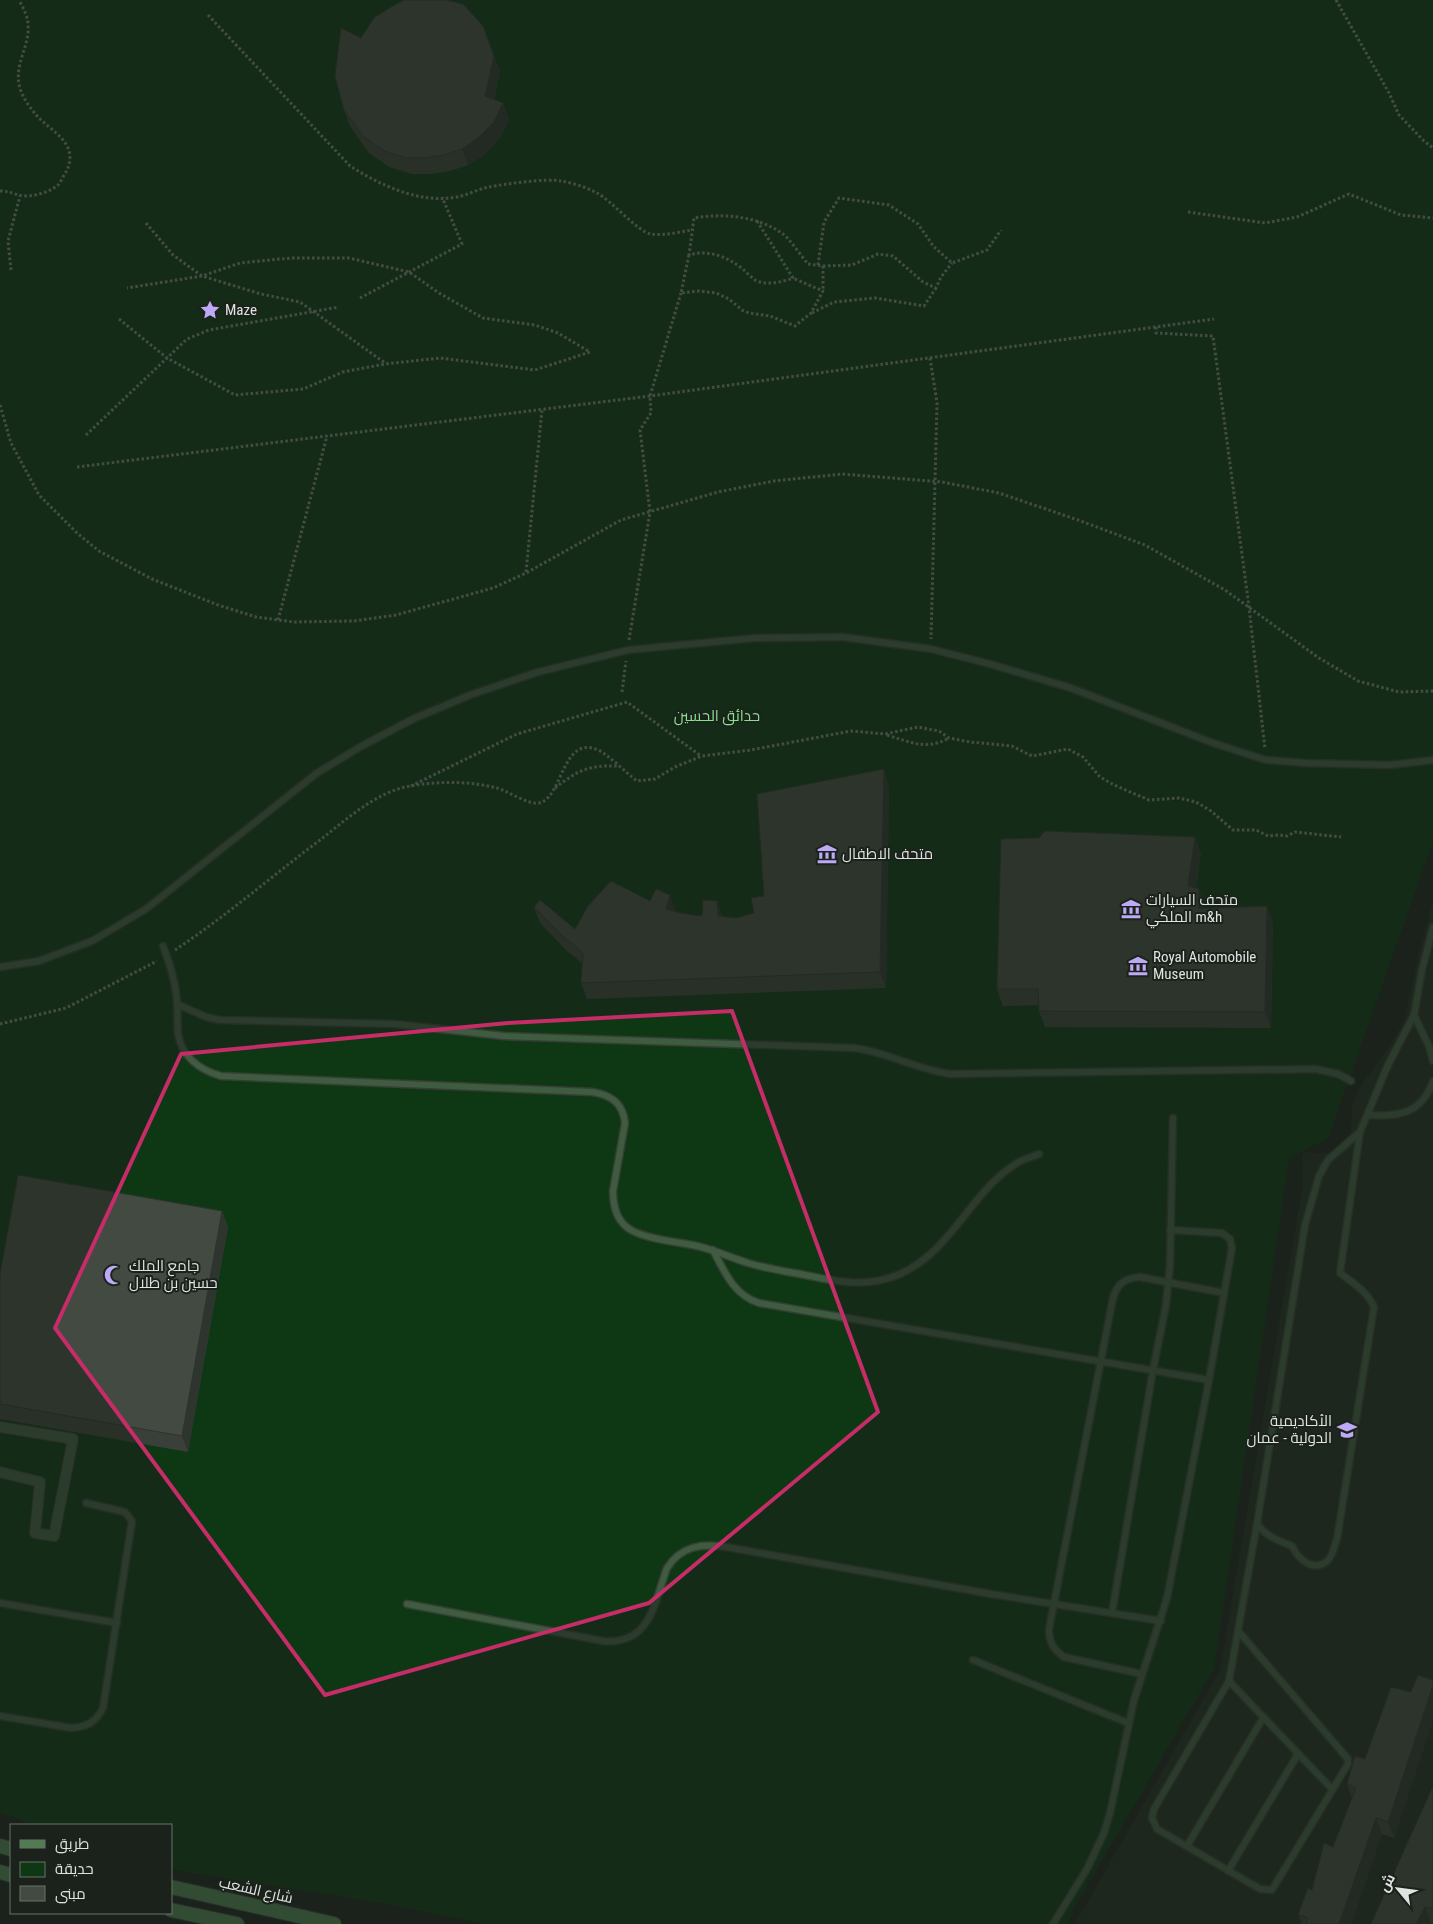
<svg xmlns="http://www.w3.org/2000/svg" width="1433" height="1924" font-family="'Roboto Condensed',Cairo,sans-serif">
<style>
.built{fill:#212d21}
.green{fill:#0d3813}
.lines{fill:none;stroke-linecap:round;stroke-linejoin:round}
.service-casing{stroke:#373d37;stroke-width:9}
.pedestrian-casing{stroke:#373d37;stroke-width:12}
.secondary-casing{stroke:#373d37;stroke-width:16}
.path{stroke:#797f79;stroke-width:3;stroke-dasharray:2.5 2.5;stroke-linecap:butt}
.service{stroke:#3f5b40;stroke-width:6}
.pedestrian{stroke:#3f5b40;stroke-width:10}
.secondary{stroke:#4f7c51;stroke-width:14}
.wall{fill:#394039}
.shaded-wall{fill:#2e342e}
.building{fill:#424a42;stroke:#2e342e}
.marked{fill:none;stroke:#c52c68;stroke-width:4;stroke-linejoin:round}
.labels{text-anchor:middle;stroke-width:4;stroke-linejoin:round;paint-order:stroke}
.poi-label{font-size:15px;fill:#e0e4e0;stroke:#1b221b;text-anchor:start}
.park-label{font-size:15px;fill:#86e38b;stroke:#1b221b}
.street-label{font-size:15px;fill:#e0e4e0;stroke:#1b221b}
</style>
<rect width="100%" height="100%" fill="#1b221b"/>
<polygon class="built" points="1433,901 1433,1924 1075,1924 1220,1670 1302,1190 1303,1152 1339,1154 1347,1146 1351,1134 1352,1108 1359,1088 1390,1046 1404,1021 1419,952"/>
<polygon class="green" points="0,0 1433,0 1433,841 1328,1138 1289,1158 1214,1668 1071,1913 1069,1924 484,1924 392,1905 171,1869 171,1825 34,1825 0,1812"/>
<g class="lines">
<defs>
<g id="service">
<path d="M163,946C170,964 176,983 177,1003C178,1013 177,1024 178,1034C182,1057 200,1070 221,1076L592,1092C611,1095 623,1103 625,1123L613,1191C613,1207 617,1222 631,1230C648,1240 682,1242 701,1247C717,1251 732,1258 748,1263C765,1268 782,1271 800,1274C834,1281 867,1289 900,1274C952,1251 971,1191 1017,1163C1024,1159 1032,1157 1039,1154"/>
<polyline points="0,967 39,961 92,941 146,909 317,773 360,747 413,719 470,695 538,672 628,650 755,638 843,637 931,649 990,664 1071,688 1213,743 1266,760 1306,763 1390,765 1433,760"/>
<path d="M177,1004L206,1017L220,1020L395,1024L504,1036L854,1048C888,1052 917,1070 951,1074L1316,1069L1338,1074L1351,1081"/>
<polyline points="1414,1015 1429,1046 1433,1061"/>
<path d="M1368,1115C1398,1117 1422,1114 1433,1081"/>
<path d="M713,1250C725,1273 734,1295 759,1303L1209,1380"/>
<path d="M1257,1524C1267,1537 1277,1540 1292,1546C1298,1558 1312,1573 1327,1561C1333,1556 1334,1546 1337,1539L1374,1307C1367,1291 1353,1283 1340,1273L1360,1132"/>
<polyline points="0,1603 117,1623"/>
<path d="M407,1604L603,1641C651,1645 654,1603 667,1568C681,1546 702,1543 726,1547L991,1594L1161,1621"/>
<polyline points="1112,1613 1153,1370 1166,1305 1170,1265 1173,1118"/>
<polyline points="1239,1632 1348,1759 1348,1764 1272,1890 1260,1889 1157,1829 1152,1818 1154,1809 1229,1681 1257,1524 1305,1225 1319,1176 1328,1160 1360,1132 1388,1065 1414,1015 1422,970 1433,927"/>
<polyline points="973,1660 1128,1723"/>
<path d="M1142,1674L1064,1657C1053,1649 1049,1642 1049,1629L1113,1298C1117,1284 1125,1278 1140,1277L1224,1293"/>
<polyline points="1229,1681 1332,1789"/>
<path d="M0,1716L71,1728C87,1727 96,1722 103,1708L132,1521L125,1512L86,1503"/>
<polyline points="1187,1846 1263,1718"/>
<polyline points="1228,1871 1298,1754"/>
<polyline points="1053,1924 1087,1869 1104,1833 1110,1813 1134,1700 1167,1598 1209,1380 1232,1248 1230,1239 1222,1233 1170,1230"/>
</g>
<polyline id="pedestrian" points="0,1427 73,1439 54,1536 35,1533 40,1482 0,1472"/>
<g id="secondary">
<polyline points="0,1846 11,1849"/>
<polyline points="0,1872 11,1875"/>
<polyline points="171,1887 334,1924"/>
<polyline points="171,1910 237,1924"/>
</g>
</defs>
<use href="#service" class="service-casing"/>
<use href="#pedestrian" class="pedestrian-casing"/>
<use href="#secondary" class="secondary-casing"/>
<g class="path">
<polyline points="1336,0 1389,93 1399,115 1424,141 1433,148"/>
<path d="M208,15L350,166C380,185 419,204 457,197C468,195 478,189 489,187C504,184 548,178 561,181C573,183 586,187 597,193C612,201 638,232 651,234C664,236 679,232 692,230"/>
<path d="M0,191C7,191 12,193 18,195C30,198 49,193 58,185C61,182 63,176 66,172C80,145 54,133 38,117C31,109 23,99 20,88C13,65 30,47 28,25C28,16 23,8 19,0"/>
<polyline points="1188,212 1265,223 1297,217 1349,194 1401,215 1433,218"/>
<path d="M757,221L793,278C783,282 765,286 755,280C751,277 747,273 743,269C727,257 709,249 689,255L694,218C723,213 758,216 783,234C790,239 801,256 808,264L823,266V291"/>
<polyline points="146,223 173,255 202,276 261,294 300,302 385,363"/>
<polyline points="689,255 681,293 699,291 716,293 729,299 742,310 749,313 770,316 795,326 811,313 823,291 793,278"/>
<polyline points="818,265 824,222 839,198 889,205 918,224 934,247 952,263 987,250 1001,230"/>
<polyline points="823,266 852,265 878,254 893,256 923,282 936,288 941,277 952,263"/>
<polyline points="11,270 8,241 20,196"/>
<polyline points="360,298 462,244 442,197"/>
<polyline points="812,313 834,302 875,298 924,306 936,288"/>
<polyline points="119,319 167,358 235,395 303,389 343,372 385,364 440,358 535,370 590,352 558,333 535,325 483,318 439,293 409,272 349,258 291,258 240,263 202,276 127,288"/>
<polyline points="1156,327 1156,333 1213,336 1249,607 1265,749"/>
<polyline points="930,358 937,403 931,639"/>
<polyline points="0,405 11,443 39,495 77,533 99,551 152,579 218,605 256,617 294,622 354,621 396,615 493,588 526,573 621,520 718,492 774,481 842,474 942,482 999,493 1078,520 1145,545 1225,590 1319,658 1358,681 1399,692 1433,691"/>
<polyline points="86,435 187,339 209,330 339,307"/>
<polyline points="77,467 650,396 1214,319"/>
<polyline points="526,572 542,410"/>
<polyline points="278,620 327,436"/>
<polyline points="629,640 650,512 640,430 651,413 650,396 681,293"/>
<polyline points="622,692 626,661"/>
<path d="M887,735C910,742 926,751 949,738"/>
<polyline points="411,786 517,734 627,702 701,756"/>
<path d="M555,788C578,770 589,765 618,766"/>
<path d="M175,950C225,917 272,876 320,840C347,819 376,792 410,786C439,781 469,781 497,788C508,791 528,805 539,803C563,798 562,734 598,750C609,755 626,773 637,781L655,779L675,767L702,756L751,750L851,731L885,734L918,727L939,731L949,738L970,742L1012,746L1032,756L1068,749L1083,757L1100,777L1114,785L1149,800L1179,798L1196,802L1211,811L1233,830H1256L1268,836L1278,835L1287,836L1295,832L1341,837"/>
<polyline points="0,1024 66,1008 157,961"/>
</g>
<use href="#service" class="service"/>
<use href="#pedestrian" class="pedestrian"/>
<use href="#secondary" class="secondary"/>
</g>
<g class="wall">
<polygon points="361,38 494,56 500,72 494,100 503,103 509,120 500,138 485,154 468,165 450,171 431,174 412,174 389,167 369,153 350,126 344,110"/>
<polygon points="889,785 886,988 587,999 581,983 583,964 566,950 540,923 534,907 575,929 650,901 676,912 702,916 736,918 754,913 764,896"/>
<polygon points="1201,853 1196,888 1205,905 1205,909 1273,922 1271,1028 1045,1027 1039,1011 1039,1005 1003,1006 997,989"/>
<polygon points="222,1211 228,1227 188,1452 0,1419 0,1274"/>
<polygon points="1433,1680 1433,1719 1394,1838 1382,1834 1351,1924 1302,1924 1298,1915 1312,1890 1333,1847 1352,1798 1347,1784 1411,1692"/>
<polygon points="1433,1786 1433,1924 1431,1923 1371,1924"/>
</g>
<g class="shaded-wall">
<polygon points="494,56 500,72 491,112 485,96"/>
<polygon points="503,103 509,120 500,138 485,154 468,165 462,149"/>
<polygon points="884,769 889,785 886,988 880,972"/>
<polygon points="1195,837 1201,853 1194,902 1188,886"/>
<polygon points="1199,889 1205,905 1205,926 1199,909"/>
<polygon points="670,895 676,911 672,926 666,909"/>
<polygon points="717,901 723,917 718,916"/>
<polygon points="1267,906 1273,922 1271,1028 1265,1012"/>
<polygon points="222,1211 228,1227 188,1452 182,1436"/>
<polygon points="1433,1685 1433,1719 1394,1838 1388,1822"/>
<polygon points="1376,1818 1382,1834 1351,1924 1339,1924"/>
<polygon points="1425,1907 1431,1923 1430,1924 1416,1924"/>
</g>
<g class="building">
<polygon points="404,0 446,0 463,4 483,26 494,56 485,96 503,103 494,122 479,137 462,149 444,155 425,158 406,158 384,151 363,136 344,110 335,76 341,28 361,38 374,18 391,7"/>
<polygon points="884,769 880,972 581,983 583,953 560,934 534,907 540,900 575,929 588,906 611,881 650,901 656,889 670,895 666,909 685,914 702,916 703,900 717,901 718,916 736,918 754,913 751,898 764,896 757,794"/>
<polygon points="1045,831 1195,837 1188,886 1199,889 1199,909 1267,906 1265,1012 1039,1011 1038,989 997,989 1001,839 1039,838"/>
<polygon points="18,1175 222,1211 182,1436 0,1404 0,1274"/>
<polygon points="1418,1675 1433,1680 1433,1685 1388,1822 1376,1818 1339,1924 1306,1924 1308,1918 1298,1915 1308,1888 1312,1890 1324,1843 1333,1847 1356,1788 1347,1784 1355,1756 1365,1759 1391,1687 1411,1692"/>
<polygon points="1433,1786 1433,1909 1425,1907 1416,1924 1371,1924"/>
</g>
<path d="M0 0H1433V1924H0ZM732,1011L878,1412L649,1603L325,1695L55,1328L181,1054L508,1023Z" fill="#1b221b" fill-opacity=".55" fill-rule="evenodd"/>
<path class="marked" d="M732,1011L878,1412L649,1603L325,1695L55,1328L181,1054L508,1023Z"/>
<defs>
<symbol id="sight-bare" viewBox="-9 -9 18 18"><path d="M0-6L1.8-2.2L6-1.7L2.9 1.2L3.7 5.4L0 3.3L-3.7 5.4L-2.9 1.2L-6-1.7L-1.8-2.2Z" fill="#bda9f5" stroke="#1b221b" stroke-width="2.5" paint-order="stroke"/></symbol>
<symbol id="museum-bare" viewBox="-9 -9 18 18"><path d="M0-6L6-3V-2H-6V-3ZM-5-1h2V3h-2ZM-1-1h2V3h-2ZM3-1h2V3H3ZM-6 4H6V6H-6Z" fill="#bda9f5" stroke="#1b221b" stroke-width="2.5" paint-order="stroke"/></symbol>
<symbol id="mosque-bare" viewBox="-9 -9 18 18"><path d="M3.5-4.9A6 6 0 1 0 3.5 4.9A5 5 0 1 1 3.5-4.9Z" fill="#bda9f5" stroke="#1b221b" stroke-width="2.5" paint-order="stroke"/></symbol>
<symbol id="school-bare" viewBox="-9 -9 18 18"><path d="M0-5L7-2L0 1L-7-2ZM-4 1L0 2.5L4 1V4Q0 6-4 4Z" fill="#bda9f5" stroke="#1b221b" stroke-width="2.5" paint-order="stroke"/></symbol>
</defs>
<g fill-rule="evenodd">
<use href="#sight-bare" x="196" y="296" width="28" height="28"/>
<use href="#museum-bare" x="813" y="840" width="28" height="28"/>
<use href="#museum-bare" x="1117" y="895" width="28" height="28"/>
<use href="#museum-bare" x="1124" y="952" width="28" height="28"/>
<use href="#mosque-bare" x="100" y="1261" width="28" height="28"/>
<use href="#school-bare" x="1333" y="1416" width="28" height="28"/>
</g>
<g class="labels">
<g class="poi-label">
<text x="225" y="315">Maze</text>
<text x="842" y="859">متحف الاطفال</text>
<text x="1146" y="905">متحف السيارات<tspan x="1146" dy="17">الملكي m&amp;h</tspan></text>
<text x="1153" y="962">Royal Automobile<tspan x="1153" dy="17">Museum</tspan></text>
<text x="129" y="1271">جامع الملك<tspan x="129" dy="17">حسين بن طلال</tspan></text>
<text x="1332" y="1426" text-anchor="end">الأكاديمية<tspan x="1332" dy="17">الدولية - عمان</tspan></text>
</g>
<g class="park-label">
<text x="717" y="721">حدائق الحسين</text>
</g>
<g class="street-label">
<text transform="translate(256 1890) rotate(13)" y="5">شارع الشعب</text>
</g>
</g>
<rect x="10" y="1824" width="162" height="90" fill="#1b221b" stroke="#6a706a"/>
<rect x="20" y="1840" width="25" height="8" fill="#4f7c51" stroke="#6a706a"/>
<text x="55" y="1849" font-size="15" fill="#e0e4e0">طريق</text>
<rect x="20" y="1862" width="25" height="15" fill="#0d3813" stroke="#6a706a"/>
<text x="55" y="1874" font-size="15" fill="#e0e4e0">حديقة</text>
<rect x="20" y="1886" width="25" height="15" fill="#424a42" stroke="#6a706a"/>
<text x="55" y="1899" font-size="15" fill="#e0e4e0">مبنى</text>
<g transform="translate(1398 1889) rotate(299)" stroke="#1b221b" stroke-width="4" paint-order="stroke">
<path d="M0-4L9 19L0 12L-9 19Z" fill="#e0e4e0"/>
<text y="-8" font-size="14" font-weight="bold" text-anchor="middle" fill="#e0e4e0">ش</text>
</g>
</svg>
